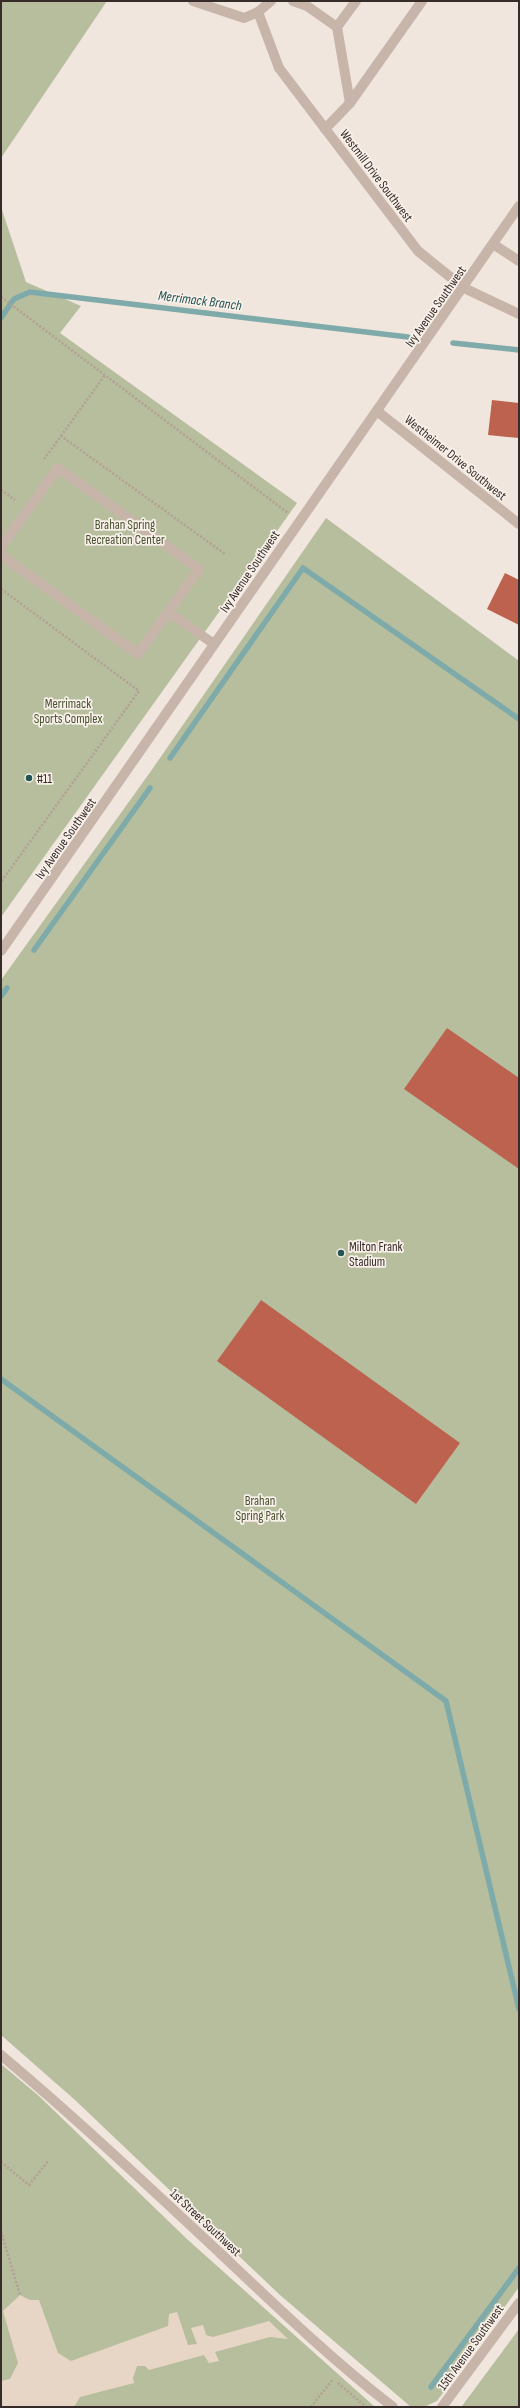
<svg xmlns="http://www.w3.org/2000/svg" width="520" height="2408" font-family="'Sofia Sans Condensed',sans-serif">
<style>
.green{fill:#b6be9e}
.plaza{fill:#e7d6c5}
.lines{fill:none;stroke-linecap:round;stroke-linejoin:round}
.stream{stroke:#7eabaa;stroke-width:5.5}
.building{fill:#bc624f}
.path{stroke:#b39f94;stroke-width:2.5;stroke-dasharray:2 2;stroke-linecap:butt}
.service{stroke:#c8b5aa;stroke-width:10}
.minor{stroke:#c8b5aa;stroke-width:10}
.tertiary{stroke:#c8b5aa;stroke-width:10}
.poi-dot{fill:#225454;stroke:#f8f0e9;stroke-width:1.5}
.labels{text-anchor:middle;stroke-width:3.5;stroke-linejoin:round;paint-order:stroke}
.street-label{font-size:13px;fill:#362c29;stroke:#f8f0e9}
.park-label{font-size:13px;fill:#47522f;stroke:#f8f0e9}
.poi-label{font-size:13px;fill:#362c29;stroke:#f8f0e9;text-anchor:start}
.water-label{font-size:14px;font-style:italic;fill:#225454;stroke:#f8f0e9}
</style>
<rect width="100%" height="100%" fill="#f0e6dd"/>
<g class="green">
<polygon points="1,1 107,1 1,158"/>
<polygon points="1,207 26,282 81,306 60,333 297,503 1,917"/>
<polygon points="326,518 519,661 519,2287 437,2401 424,2407 411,2407 280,2295 75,2100 1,2035 1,980 151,771"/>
<polygon points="1,2064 40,2097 188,2240 375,2407 1,2407"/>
<polygon points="519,2329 519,2407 461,2407 462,2406"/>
</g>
<polygon class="plaza" points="20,2295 30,2300 39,2300 58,2353 71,2361 168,2326 169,2314 177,2312 188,2345 197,2344 191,2328 203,2325 206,2335 213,2337 269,2321 288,2339 270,2337 215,2352 219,2361 209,2363 204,2355 149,2370 145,2366 137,2366 133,2378 134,2383 80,2397 74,2407 1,2407 1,2381 10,2379 18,2363 3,2311"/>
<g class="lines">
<g class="stream">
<polyline points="1,318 14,299 30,292 408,337"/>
<polyline points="453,343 519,350"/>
<polyline points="170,758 303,568 519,719"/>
<polyline points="34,950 150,788"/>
<polyline points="1,996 7,988"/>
<polyline points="1,1379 446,1701 519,2009"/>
<polyline points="431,2387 519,2268"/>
</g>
</g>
<g class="building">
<polygon points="492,400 519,403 519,438 488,435"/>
<polygon points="505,573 519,580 519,625 487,609"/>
<polygon points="447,1028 519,1078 519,1169 404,1089"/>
<polygon points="261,1300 460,1443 416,1504 217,1361"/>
</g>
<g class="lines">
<g class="path">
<polyline points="1,297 288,513"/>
<polyline points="61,436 105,375"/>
<polyline points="44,459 61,436 225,554"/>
<polyline points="1,490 15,500"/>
<polyline points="1,589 139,691 1,882"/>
<polyline points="1,2162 29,2185 48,2161"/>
<polyline points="1,2231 20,2295"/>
<polyline points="338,2383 366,2407"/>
<polyline points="311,2407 333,2379"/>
</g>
<g class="service">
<polyline points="193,1 244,18 258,12 271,1"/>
<polyline points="293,1 307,6 337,27"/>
<polyline points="258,12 279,68"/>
<polyline points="350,103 337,27 356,1"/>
<polyline points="325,129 350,103 422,1"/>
<polyline points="493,244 519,261"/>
<polyline points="464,288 519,314"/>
<polyline points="1,547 58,468 199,569 138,654 1,555"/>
<polyline points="168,612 214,644"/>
</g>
<g class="minor">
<polyline points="279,68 418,251 464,288"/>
<polyline points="377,411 519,524"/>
<polyline points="1,951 519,206"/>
<polyline points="442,2407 519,2303"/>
</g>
<path class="tertiary" d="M1,2055C76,2118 147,2185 219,2252C275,2305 332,2360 393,2407"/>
</g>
<g class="poi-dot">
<circle cx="29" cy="778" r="4"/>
<circle cx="341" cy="1253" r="4"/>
</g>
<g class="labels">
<g class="street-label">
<text transform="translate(377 175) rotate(53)" y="5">Westmill Drive Southwest</text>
<text transform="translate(435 306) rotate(-55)" y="5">Ivy Avenue Southwest</text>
<text transform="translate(456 457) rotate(39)" y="5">Westheimer Drive Southwest</text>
<text transform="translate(249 571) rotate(-56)" y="5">Ivy Avenue Southwest</text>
<text transform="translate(65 838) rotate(-55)" y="5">Ivy Avenue Southwest</text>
<text transform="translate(206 2222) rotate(43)" y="5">1st Street Southwest</text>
<text transform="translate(470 2347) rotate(-54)" y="5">15th Avenue Southwest</text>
</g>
<g class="park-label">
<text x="125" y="529">Brahan Spring<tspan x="125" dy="15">Recreation Center</tspan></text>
<text x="68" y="708">Merrimack<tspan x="68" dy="15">Sports Complex</tspan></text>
<text x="260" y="1505">Brahan<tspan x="260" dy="15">Spring Park</tspan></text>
</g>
<g class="poi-label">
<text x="37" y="783">#11</text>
<text x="349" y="1251">Milton Frank<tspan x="349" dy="15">Stadium</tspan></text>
</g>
<g class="water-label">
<text transform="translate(200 300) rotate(7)" y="5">Merrimack Branch</text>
</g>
</g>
<rect width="520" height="2408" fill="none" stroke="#362c29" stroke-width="4"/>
</svg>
